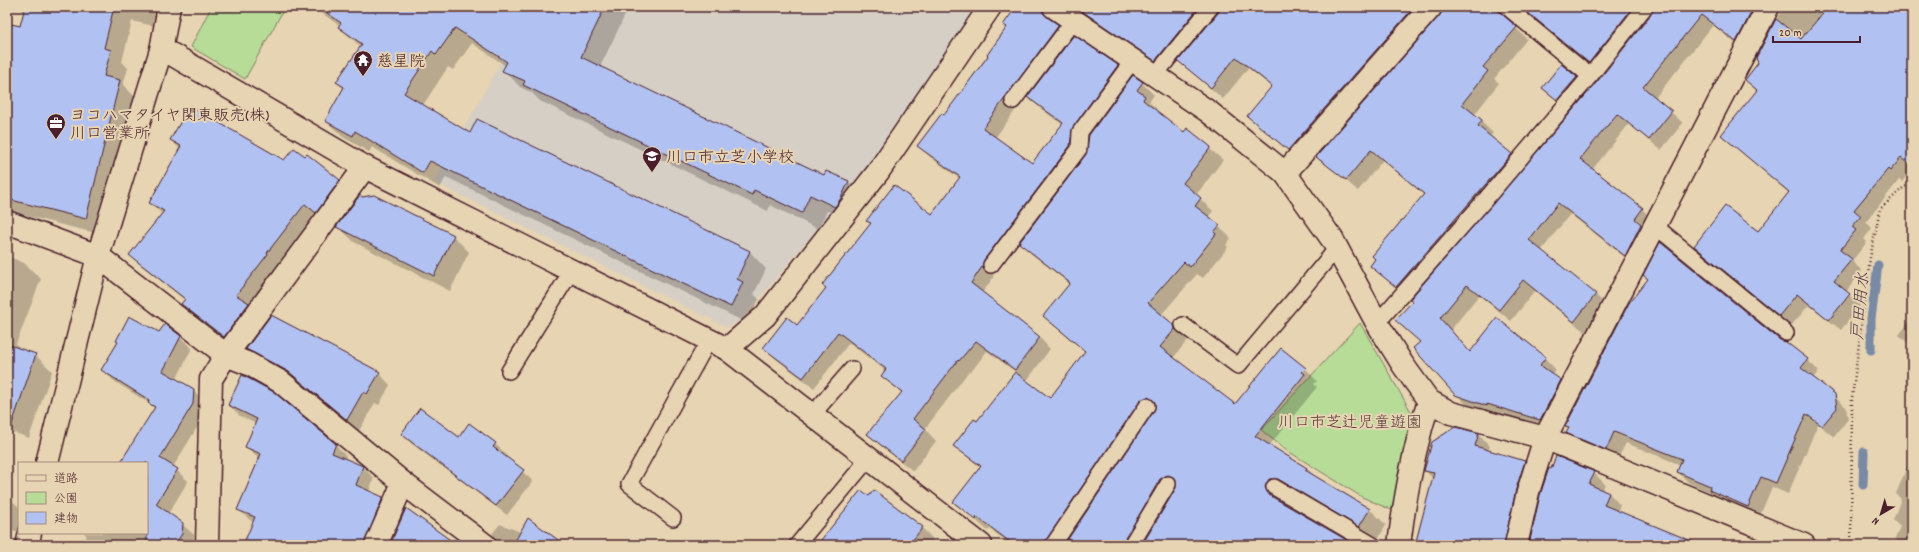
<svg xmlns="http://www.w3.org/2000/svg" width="1919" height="552" font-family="Dekko,'Klee One',sans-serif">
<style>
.built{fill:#d6cfc5}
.green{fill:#b6dc98;stroke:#807e62}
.shadow{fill:#0003;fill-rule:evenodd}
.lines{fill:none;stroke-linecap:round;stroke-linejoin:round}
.stream{stroke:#788aa5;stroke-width:9}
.building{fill:#b1c2f2;stroke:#4a1f2b}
.lane-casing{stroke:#4a1f2b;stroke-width:18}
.street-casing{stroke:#4a1f2b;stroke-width:25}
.secondary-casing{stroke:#4a1f2b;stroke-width:25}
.path{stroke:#4a1f2b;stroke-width:2.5;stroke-dasharray:1 3;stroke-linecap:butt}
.lane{stroke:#e6d4b2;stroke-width:15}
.street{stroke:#e6d4b2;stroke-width:22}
.secondary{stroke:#e6d4b2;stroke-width:22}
.labels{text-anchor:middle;stroke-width:4;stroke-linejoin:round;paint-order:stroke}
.poi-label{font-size:16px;fill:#4a1f2b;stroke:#e6d4b2;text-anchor:start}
.park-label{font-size:16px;fill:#5a3b3b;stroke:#e6d4b2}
.water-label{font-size:17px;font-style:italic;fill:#553a49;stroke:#e6d4b2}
</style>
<rect width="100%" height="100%" fill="#e6d4b2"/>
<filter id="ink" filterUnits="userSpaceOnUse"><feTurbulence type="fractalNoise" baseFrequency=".025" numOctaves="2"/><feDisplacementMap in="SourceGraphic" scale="8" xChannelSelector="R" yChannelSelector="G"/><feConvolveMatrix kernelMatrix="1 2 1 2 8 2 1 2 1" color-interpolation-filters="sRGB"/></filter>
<g filter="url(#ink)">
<polygon class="built" points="532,7 980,7 872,164 740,321 727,327 434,182"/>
<g class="green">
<polygon points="211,7 285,7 245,79 191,47"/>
<polygon points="1360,323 1414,417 1396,512 1362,497 1286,450 1261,430"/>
</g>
<g class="shadow">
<polygon points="26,7 176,7 154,26 132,21 122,62 128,68 123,85 136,98 103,235 7,211 7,24 21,28"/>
<polygon points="313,7 629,7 600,67 824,176 826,172 849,182 865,198 852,222 827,211 818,229 770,205 768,211 540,101 532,93 520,87 504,70 506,66 472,43 453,70 448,67 423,105 471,134 477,121 750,252 766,269 754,294 759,299 747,323 446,177 440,188 372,147 369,152 343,137 326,121 344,89 337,82 361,47 339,27 340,26"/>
<polygon points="1071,7 1437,7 1300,161 1248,116 1272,87 1248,68 1223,99 1179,61 1219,13 1220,10 1167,71"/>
<polygon points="1444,7 1775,7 1747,53 1713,25 1655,98 1683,123 1661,150 1629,124 1592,170 1642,209 1654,221 1637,267 1570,214 1541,251 1596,295 1607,306 1586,333 1535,291 1511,321 1479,295 1450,331 1470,353 1545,358 1556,370 1552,375 1572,393 1552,430 1498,416 1468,406 1456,394 1421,342 1414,301 1598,82 1654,11 1649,13 1601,74 1525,11 1520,9 1509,18 1510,22 1527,39 1494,79 1499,83 1474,115 1493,133 1489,137 1523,166 1408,298 1371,266 1424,195 1383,160 1358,191 1318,156 1441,16"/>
<polygon points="1781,7 1912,7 1912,169 1902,182 1899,180 1866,222 1872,228 1864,239 1867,242 1852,261 1862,271 1846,292 1860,306 1841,330 1809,305 1791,326 1707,257 1695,246 1758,233 1789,193 1722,135 1757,91 1746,80 1760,63 1757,58 1780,13"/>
<path d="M1017,14H1043L1069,37L995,138L1032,164L1063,125L1040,108L1029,97L1074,37L1117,66L1128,77L1083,138L994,271L993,278L982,293L1040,338L1050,349L1026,382L1050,400L1085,352L1044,316L1070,284L1033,255L1020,243L1142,83L1154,95L1149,102L1157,109L1155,111L1184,134L1187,130L1223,160L1196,195L1213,211L1208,217L1231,238L1226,245L1228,247L1203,278L1197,274L1161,315L1186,338L1187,341L1173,358L1235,406L1305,368L1317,381L1314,384L1317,387L1269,446L1307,468L1316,478L1374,513L1386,525L1377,541L1282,491L1277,501L1353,545H1143L1177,489L1173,491L1140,545H1065L1156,411L1152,413L1062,545H1011L990,529L988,531L955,502L981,468L955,446L977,422L1016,372L987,351L971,372L969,371L925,429L936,441L913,471L880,445L869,434L902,393L882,376L886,371L849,343L814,388L776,359L765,348L798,327L827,289L871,224L868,221L932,215L960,179L929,156L919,146L944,116ZM1073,136L1070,151H1069L1070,138Z"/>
<polygon points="1562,65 1582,84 1564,106 1543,88"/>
<polygon points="171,140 285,161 339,181 352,193 237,348 194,316 182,304 185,300 143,267 131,254 162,214 151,203 180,149"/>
<polygon points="338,226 453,236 469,252 450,291 354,242"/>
<polygon points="7,256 24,263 41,279 16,344 25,352 35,355 52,371 29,438 7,430"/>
<polygon points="1912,318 1912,347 1899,335"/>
<polygon points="160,333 180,337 192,348 176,380 193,390 205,402 204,416 173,467 188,481 168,514 182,524 194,535 193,545 81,545 87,536 84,533 147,533 147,463 121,463 155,409 150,404 114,381 102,370"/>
<polygon points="1780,341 1807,360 1819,371 1813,378 1846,407 1848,419 1834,437 1818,424 1788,494 1772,487 1759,518 1721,501 1714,494 1689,483 1678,472 1681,465 1626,443 1617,460 1579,444 1568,433 1569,430 1566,427"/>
<polygon points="247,349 379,373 390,385 379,405 375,403 359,431 302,384 258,361"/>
<polygon points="1912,371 1912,387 1905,380"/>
<polygon points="229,405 335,444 346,456 345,459 363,467 374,478 369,491 383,498 394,509 378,545 245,545 254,522 250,520 238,509 260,459 246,447 256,424 240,416"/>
<polygon points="470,425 495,444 506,454 504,456 533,481 507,515 412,444 402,434 459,439"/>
<polygon points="1478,434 1490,446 1488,451 1524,462 1536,474 1517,545 1416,545 1433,479 1425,470"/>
<polygon points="1912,454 1912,545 1897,545 1898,542 1895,539 1900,527 1893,520 1901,499 1896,494"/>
<polygon points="1594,473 1605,484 1602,491 1609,493 1620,505 1618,511 1695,545 1530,545"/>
<polygon points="7,496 19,507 19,527 16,532 7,527"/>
<polygon points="500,524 521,532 562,544 564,541 569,545 498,545 498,540 492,534"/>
<polygon points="922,528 933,539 928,545 819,545"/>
</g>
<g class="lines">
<g class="stream">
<polyline points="1871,350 1871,319 1878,265"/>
<polyline points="1863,485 1864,452"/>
</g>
</g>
<g class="building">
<polygon points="25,7 114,7 104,48 111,50 104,76 120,80 86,219 7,199 7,23 20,26"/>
<polygon points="319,7 605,7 581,57 824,175 826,171 849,181 841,198 835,207 810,195 802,213 754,190 752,195 523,85 525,81 502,71 507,62 455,28 436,55 432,51 404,93 470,133 477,119 750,251 737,279 743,282 731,307 430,161 423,173 355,131 353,136 325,121 344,87 336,82 362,44 338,27 341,23"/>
<polygon points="1016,7 1042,7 1043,13 1047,17 1059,25 983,128 1032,163 1063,123 1027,97 1074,35 1118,65 1073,127 1070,146 984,260 982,267 971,283 1040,337 1015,370 976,341 959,361 958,360 913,419 926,429 901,461 867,434 902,392 881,376 886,369 838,332 803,378 763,348 787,317 797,325 826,288 822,285 871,223 866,221 894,185 932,214 960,177 917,146 942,113 944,115 988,56 987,55 1007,27 1003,25"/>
<polygon points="1076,7 1199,7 1155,61"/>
<polygon points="1220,7 1414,7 1288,150 1247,116 1272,86 1236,57 1211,88 1178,61 1218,13"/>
<polygon points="1443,7 1494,7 1517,27 1483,67 1488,71 1462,104 1482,120 1478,126 1512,154 1396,287 1370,266 1375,259 1372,256 1424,194 1371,150 1346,180 1316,157 1440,15"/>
<polygon points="1521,7 1633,7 1589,63"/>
<polygon points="1654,7 1754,7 1736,42 1701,15 1643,87 1672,111 1649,140 1617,114 1580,159 1643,208 1635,219 1641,224 1625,256 1558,203 1529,240 1596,294 1574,322 1523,280 1499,310 1467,285 1440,318 1470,352 1497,318 1546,357 1540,365 1561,380 1540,420 1487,404 1487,406 1455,395 1413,348 1420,342 1395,320 1413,301 1410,299 1597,82 1652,13"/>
<polygon points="1828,7 1912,7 1912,167 1901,158 1890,171 1888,169 1854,210 1861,216 1852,227 1856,230 1840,250 1852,259 1834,281 1850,294 1829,320 1797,294 1779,316 1694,246 1725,206 1758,231 1789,192 1721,135 1757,90 1745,80 1758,63 1756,58 1776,19 1801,39"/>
<polygon points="1561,64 1577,77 1557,100 1542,88"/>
<polygon points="1133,75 1143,82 1137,90 1145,96 1143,100 1184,132 1187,128 1211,147 1183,183 1201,198 1195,206 1220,225 1214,232 1216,234 1190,267 1184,262 1148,303 1174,325 1175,329 1160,347 1235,404 1281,348 1306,368 1302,372 1305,374 1255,436 1307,468 1305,470 1370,509 1359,527 1278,479 1269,479 1265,487 1269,495 1350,542 1349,545 1142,545 1176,488 1176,479 1168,475 1160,479 1122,545 1075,545 1068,539 1154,411 1155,402 1148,397 1140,401 1046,540 1044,545 1014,545 977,517 976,520 953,502 981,466 953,446 974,419 977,421 1015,372 1050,398 1085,351 1043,316 1070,283 1019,243 1086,154 1089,135"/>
<polygon points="190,106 284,160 294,148 305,156 307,154 340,180 316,213 305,204 267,253 268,254 236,295 249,303 224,337 181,304 185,299 129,255 164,211 149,203 181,146 170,140"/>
<polygon points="360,195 362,197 374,195 454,235 434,276 336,227"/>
<polygon points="1660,242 1780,340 1786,342 1808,359 1801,368 1835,394 1837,408 1822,426 1806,414 1776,483 1761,477 1748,507 1709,490 1710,486 1677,472 1682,459 1614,432 1606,450 1566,433 1569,428 1565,427 1629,303 1648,279 1643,275"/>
<polygon points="271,315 380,372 367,394 363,392 347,420 289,372 246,349"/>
<polygon points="129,316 159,332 165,324 181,336 163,371 194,389 193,404 160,458 178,469 156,504 183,523 182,534 174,545 147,545 147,463 120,463 155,407 148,403 149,400 101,370 118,342 116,341"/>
<polygon points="7,344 36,354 11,427 7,426"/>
<polygon points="242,375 274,392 336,444 332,453 363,466 356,485 383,497 364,545 243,545 255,517 237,510 261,454 245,447 257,419 228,405"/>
<polygon points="420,408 459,437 469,423 496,443 493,447 524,470 496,506 401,434"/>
<polygon points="1455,427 1479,433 1475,446 1525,461 1516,489 1504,545 1415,545 1434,473 1424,471 1432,442"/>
<polygon points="1556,456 1595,472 1589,484 1609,493 1604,505 1701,545 1529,545 1540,495 1549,468 1551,469"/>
<polygon points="861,490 869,496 874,490 923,527 909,545 817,545"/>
<polygon points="406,508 457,545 390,545"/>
<polygon points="528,518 565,545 513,545"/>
</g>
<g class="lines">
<defs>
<g id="lane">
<polyline points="1507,7 1590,76"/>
<polyline points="1155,75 1211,7"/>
<polyline points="1013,101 1074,20"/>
<polyline points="1655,226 1786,333"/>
<polyline points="991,265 1079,149 1080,132 1133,60"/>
<polyline points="1377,323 1485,200 1590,76 1645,7"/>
<polyline points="1183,325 1238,366 1337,248"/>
<polyline points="509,371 572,270"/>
<polyline points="812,415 852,369"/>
<polyline points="1274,487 1373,545"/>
<polyline points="673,518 629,484 709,340"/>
<polyline points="797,545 869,458"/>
<polyline points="1053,545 1147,406"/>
<polyline points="1131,545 1168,484"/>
</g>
<g id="street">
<polyline points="1285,173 1431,7"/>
<polyline points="7,222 98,256 226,355 249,364 281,382 403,483 485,545"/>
<polyline points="207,545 211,379 226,355 365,167"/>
<polyline points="376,545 403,483"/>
<path d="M1399,545C1405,496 1414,448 1429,401"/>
<polyline points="1516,545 1528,492 1545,438 1768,7"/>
</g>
<g id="secondary">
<polyline points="1054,7 1209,112 1285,173 1332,239 1377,323 1403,365 1429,401 1451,413 1545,438 1804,545"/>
<polyline points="161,50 173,55 365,167 727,349 981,545"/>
<polyline points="727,349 765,316 878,172 990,7"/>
<polyline points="47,463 98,256 161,50 169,7"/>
<polyline points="27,545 30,533"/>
</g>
</defs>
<use href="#lane" class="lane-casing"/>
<use href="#street" class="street-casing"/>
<use href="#secondary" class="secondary-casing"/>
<polyline class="path" points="1851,545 1852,398 1870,258 1880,209 1904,187 1912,184"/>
<use href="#lane" class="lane"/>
<use href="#street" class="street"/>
<use href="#secondary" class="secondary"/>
</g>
</g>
<defs>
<symbol id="temple-pin" viewBox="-11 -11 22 30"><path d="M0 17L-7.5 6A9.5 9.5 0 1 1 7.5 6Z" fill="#4a1f2b" stroke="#e6d4b2"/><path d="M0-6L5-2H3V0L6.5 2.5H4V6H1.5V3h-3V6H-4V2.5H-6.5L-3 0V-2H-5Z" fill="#fff"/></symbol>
<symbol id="office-pin" viewBox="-11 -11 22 30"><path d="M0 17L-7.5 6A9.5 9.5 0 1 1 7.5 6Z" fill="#4a1f2b" stroke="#e6d4b2"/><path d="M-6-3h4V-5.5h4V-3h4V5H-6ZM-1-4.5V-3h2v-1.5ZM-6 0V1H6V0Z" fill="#fff"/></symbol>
<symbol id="school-pin" viewBox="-11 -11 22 30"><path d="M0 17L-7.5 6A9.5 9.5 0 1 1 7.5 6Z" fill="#4a1f2b" stroke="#e6d4b2"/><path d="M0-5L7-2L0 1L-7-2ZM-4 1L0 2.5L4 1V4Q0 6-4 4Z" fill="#fff"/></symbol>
</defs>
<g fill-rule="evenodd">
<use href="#temple-pin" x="352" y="49" width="22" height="30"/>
<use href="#office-pin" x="45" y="112" width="22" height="30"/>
<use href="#school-pin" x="641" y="145" width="22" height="30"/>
</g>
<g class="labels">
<g class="poi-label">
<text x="377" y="66">慈星院</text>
<text x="70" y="120">ヨコハマタイヤ関東販売(株)<tspan x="70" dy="18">川口営業所</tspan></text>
<text x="666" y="162">川口市立芝小学校</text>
</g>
<g class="park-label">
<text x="1350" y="427">川口市芝辻児童遊園</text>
</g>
<g class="water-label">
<text transform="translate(1859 306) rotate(-85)" y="6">戸田用水</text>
</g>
</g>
<rect width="1919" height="552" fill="none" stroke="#e6d4b2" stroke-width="24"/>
<rect x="12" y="12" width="1895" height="528" fill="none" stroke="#4a1f2b" stroke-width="1.5" filter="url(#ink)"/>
<rect x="18" y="462" width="130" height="72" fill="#e6d4b2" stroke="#a88c7c"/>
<rect x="26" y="475" width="20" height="6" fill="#e6d4b2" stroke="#a88c7c"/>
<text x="54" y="482" font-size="12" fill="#4a1f2b">道路</text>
<rect x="26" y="492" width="20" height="12" fill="#b6dc98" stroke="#a88c7c"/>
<text x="54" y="502" font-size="12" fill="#4a1f2b">公園</text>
<rect x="26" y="512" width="20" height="12" fill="#b1c2f2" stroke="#a88c7c"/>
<text x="54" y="522" font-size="12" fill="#4a1f2b">建物</text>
<g transform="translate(1881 514) rotate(218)" stroke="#e6d4b2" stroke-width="3" paint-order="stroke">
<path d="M0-3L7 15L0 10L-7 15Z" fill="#4a1f2b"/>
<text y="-6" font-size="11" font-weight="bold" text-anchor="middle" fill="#4a1f2b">N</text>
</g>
<path d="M1773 36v6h87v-6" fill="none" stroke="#4a1f2b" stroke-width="2"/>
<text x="1779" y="36" font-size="12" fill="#4a1f2b" stroke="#e6d4b2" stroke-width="3" paint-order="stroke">20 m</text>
</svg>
